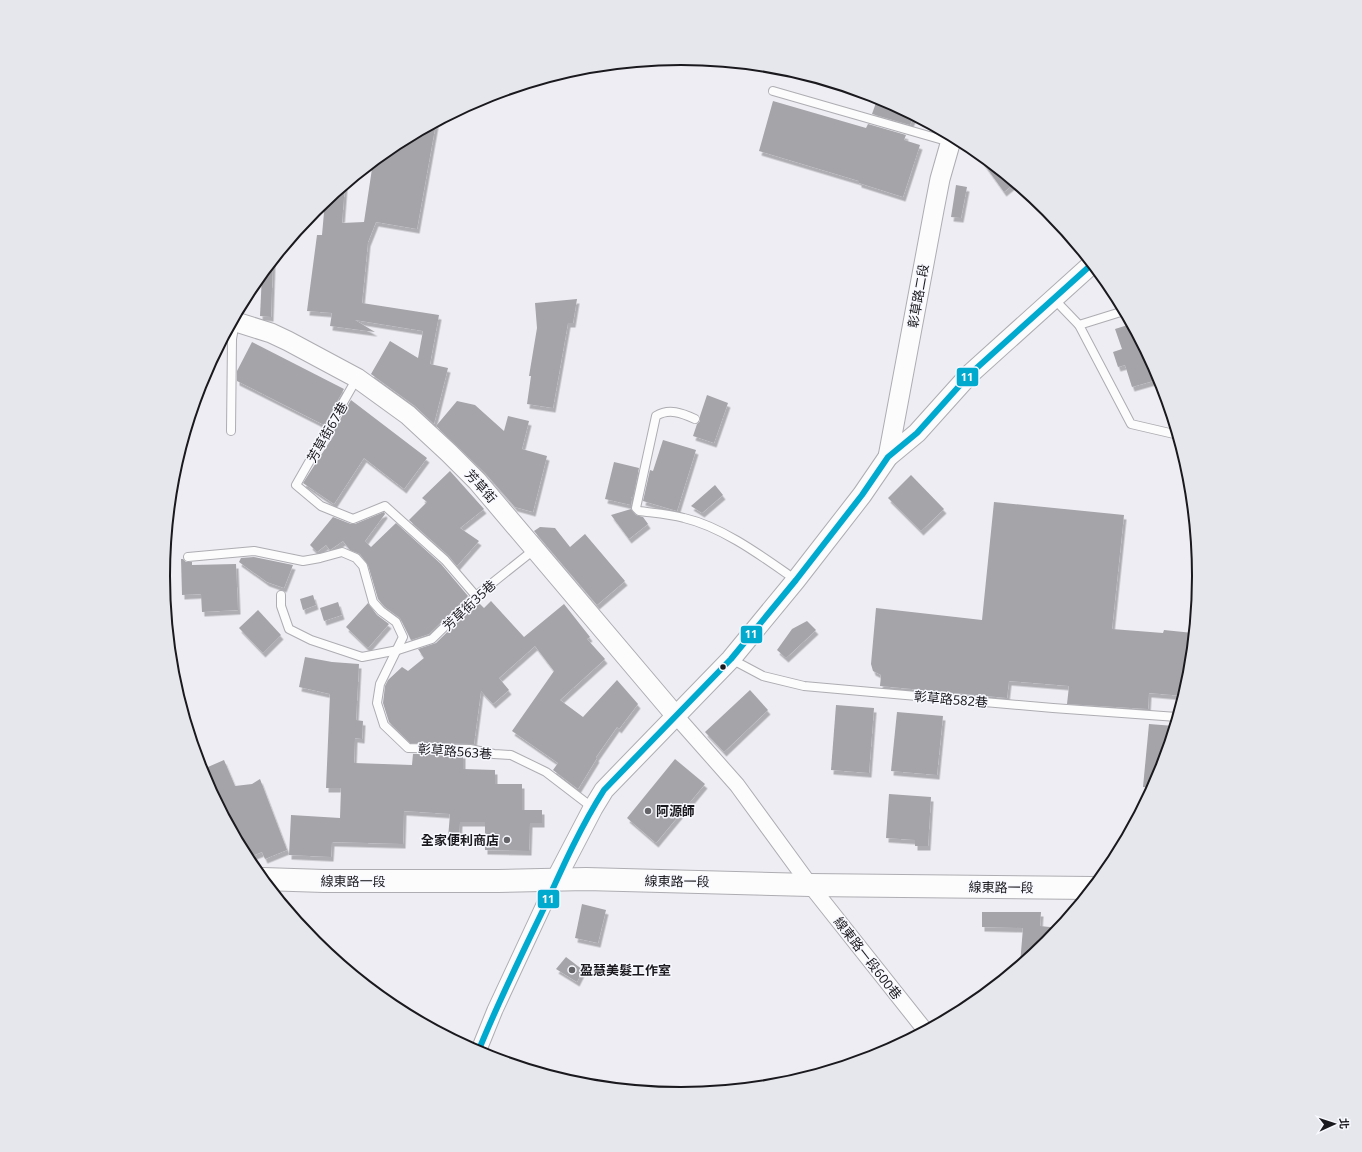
<svg xmlns="http://www.w3.org/2000/svg" width="1362" height="1152" font-family="'Noto Sans','Noto Sans TC',sans-serif">
<style>
.building{fill:#a4a4a9;filter:url(#shadow)}
.lines{fill:none;stroke-linecap:round;stroke-linejoin:round}
.service-casing{stroke:#adadb2;stroke-width:10}
.minor-casing{stroke:#adadb2;stroke-width:17}
.tertiary-casing{stroke:#adadb2;stroke-width:21}
.secondary-casing{stroke:#adadb2;stroke-width:24}
.service{stroke:#fcfcfd;stroke-width:8}
.minor{stroke:#fcfcfd;stroke-width:15}
.tertiary{stroke:#fcfcfd;stroke-width:19}
.secondary{stroke:#fcfcfd;stroke-width:22}
.bus-1-casing{stroke:#f8f8ff;stroke-width:9}
.bus-1{stroke:#00a9ce;stroke-width:6}
.bus-dot{fill:#1a1a1e;stroke:#f8f8ff;stroke-width:1.5}
.poi-dot{fill:#646469;stroke:#f8f8ff;stroke-width:1.5}
.labels{text-anchor:middle;stroke-width:3;stroke-linejoin:round;paint-order:stroke}
.street-label{font-size:13px;fill:#1a1a1e;stroke:#f8f8ff}
.poi-label{font-size:13px;font-weight:bold;fill:#1a1a1e;stroke:#f8f8ff;text-anchor:start}
.rim{fill:none;stroke:#1a1a1e;stroke-width:2}
.line-badge{stroke:#f8f8ff;stroke-width:1.5}
.badge-label{font-size:11px;text-anchor:middle;font-weight:bold;fill:#fff}
</style>
<defs>
<filter id="shadow"><feDropShadow dx="2.5" dy="4.5" stdDeviation="0" flood-color="#0004"/></filter>
</defs>
<rect width="100%" height="100%" fill="#ededf3"/>
<g class="building">
<polygon points="878,97 914,116 910,125 872,114"/>
<polygon points="773,101 866,128 868,124 906,135 904,140 920,145 903,197 859,183 859,181 759,151"/>
<polygon points="436,123 417,229 376,222 368,242 362,303 439,315 430,364 448,368 434,424 415,406 371,374 390,341 418,358 423,331 355,320 375,332 330,326 332,313 307,311 317,235 322,235 325,201 345,185 342,223 364,222 373,162 393,145"/>
<polygon points="984,158 1004,175 1015,183 1004,192 981,160"/>
<polygon points="956,185 967,187 961,218 951,217"/>
<polygon points="273,260 271,317 260,316 262,274"/>
<polygon points="577,299 573,323 568,323 553,408 527,404 531,376 529,376 537,328 535,303"/>
<polygon points="1131,324 1142,345 1153,381 1132,387 1125,365 1118,367 1113,352 1122,349 1115,329"/>
<polygon points="252,342 344,389 324,425 237,381 237,371"/>
<polygon points="707,395 728,403 714,443 693,436 697,424 700,421 700,416"/>
<polygon points="351,400 427,458 404,489 364,458 334,504 303,483 334,435 332,434"/>
<polygon points="457,401 475,405 504,431 508,416 529,421 522,449 547,456 533,512 515,507 485,473 436,426"/>
<polygon points="663,440 696,450 677,511 643,501 650,470 653,471"/>
<polygon points="614,462 639,468 633,498 631,497 632,499 631,505 605,499"/>
<polygon points="450,471 484,509 460,528 479,541 457,566 449,556 409,520 427,502 422,498"/>
<polygon points="911,475 944,509 921,531 888,498"/>
<polygon points="715,485 723,495 702,513 691,506"/>
<polygon points="994,502 1124,515 1112,629 1163,633 1164,630 1193,633 1189,677 1183,696 1149,693 1148,709 1067,704 1069,686 1009,681 1007,698 880,686 881,675 873,671 871,664 876,608 982,620"/>
<polygon points="631,509 636,515 643,517 648,524 629,539 611,515"/>
<polygon points="384,512 385,514 365,541 371,547 396,523 441,564 468,596 429,634 411,640 400,618 385,607 378,599 368,565 360,554 350,550 343,541 330,550 326,545 317,552 310,545 333,517 351,524 355,524"/>
<polygon points="540,527 555,528 570,547 585,534 625,581 597,605 534,531"/>
<polygon points="254,557 293,565 284,588 267,582 239,562 241,558"/>
<polygon points="181,559 183,559 186,562 192,562 192,565 236,564 238,610 202,612 201,594 182,595"/>
<polygon points="313,595 316,605 303,610 300,599"/>
<polygon points="491,601 524,637 564,604 590,637 587,639 605,659 560,700 583,717 617,680 638,704 619,729 617,727 596,757 597,758 578,789 553,770 558,763 512,731 554,671 535,646 499,678 509,690 493,704 481,691 474,744 410,743 389,722 383,703 385,686 388,680 402,667 408,671 424,658 418,649 436,643 478,602 484,608"/>
<polygon points="338,602 342,615 324,621 320,608"/>
<polygon points="368,603 377,615 389,624 368,648 346,627"/>
<polygon points="258,610 281,635 263,653 239,628"/>
<polygon points="807,621 816,630 786,658 777,650 792,629"/>
<polygon points="305,657 332,662 359,664 356,720 363,721 362,739 355,738 354,763 412,765 413,754 463,754 463,769 495,770 495,784 522,784 522,810 542,810 542,823 530,823 529,851 485,850 485,822 460,822 459,838 448,838 450,814 404,811 403,844 332,842 331,857 289,855 291,815 340,818 341,788 326,788 330,694 299,687"/>
<polygon points="750,690 768,710 724,752 705,732"/>
<polygon points="836,705 874,708 869,773 831,770"/>
<polygon points="897,712 943,716 937,775 891,771"/>
<polygon points="1149,724 1174,726 1159,774 1152,788 1143,787"/>
<polygon points="675,759 705,784 656,843 627,818"/>
<polygon points="224,760 235,786 252,784 260,779 287,850 265,859 262,852 247,858 201,770"/>
<polygon points="889,794 931,797 928,846 915,846 915,840 886,838"/>
<polygon points="582,904 606,910 598,943 575,938"/>
<polygon points="982,912 1041,912 1040,926 1059,928 1047,942 1020,964 1023,928 982,927"/>
<polygon points="566,957 583,970 577,982 556,969"/>
</g>
<g class="lines">
<defs>
<g id="service">
<polyline points="773,91 950,142"/>
<polyline points="1054,299 1079,325 1131,424 1174,434"/>
<polyline points="1079,325 1124,311"/>
<polyline points="357,378 296,485 321,506 353,519 385,506 445,560 476,596"/>
<path d="M695,419C682,413 669,408 656,416L636,508L639,511C654,513 669,514 684,518C723,527 763,557 796,580"/>
<polyline points="231,431 232,339 235,322"/>
<polyline points="188,557 254,551 303,561 320,558 342,552 356,558 363,566 373,602 381,611 396,622 403,637 380,684 377,703 384,725 408,748 470,749 494,754 511,755 546,772 593,808"/>
<polyline points="281,595 281,606 289,629 311,640 362,657 398,650 432,639 476,596 535,549"/>
<polyline points="731,659 763,676 804,686 1053,708 1177,717"/>
</g>
<g id="minor">
<polyline points="676,716 737,785 810,885 925,1030"/>
<polyline points="478,1052 495,1010 556,879"/>
</g>
<g id="tertiary">
<polyline points="233,321 271,333 288,341 357,378 408,415 449,453 477,481 676,716"/>
<polyline points="888,457 934,210 940,179 952,137"/>
<polyline points="556,879 593,808 604,790 731,659 796,580 862,495 888,457 917,433 970,374 1092,264"/>
</g>
<polyline id="secondary" points="263,879 324,881 498,881 586,879 810,885 1092,888"/>
</defs>
<use href="#service" class="service-casing"/>
<use href="#minor" class="minor-casing"/>
<use href="#tertiary" class="tertiary-casing"/>
<use href="#secondary" class="secondary-casing"/>
<use href="#service" class="service"/>
<use href="#minor" class="minor"/>
<use href="#tertiary" class="tertiary"/>
<use href="#secondary" class="secondary"/>
<defs>
<path id="bus-1" d="M478,1052C498,1002 522,954 545,906C563,866 581,826 604,790L731,659L796,580L862,495L888,457L917,433L970,374L1092,264"/>
</defs>
<use href="#bus-1" class="bus-1-casing"/>
<use href="#bus-1" class="bus-1"/>
</g>
<circle class="bus-dot" cx="723" cy="667" r="3.5"/>
<g class="poi-dot">
<circle cx="648" cy="811" r="4"/>
<circle cx="507" cy="840" r="4"/>
<circle cx="572" cy="970" r="4"/>
</g>
<g class="labels">
<g class="street-label">
<text transform="translate(918 296) rotate(-80)" y="5">彰草路二段</text>
<text transform="translate(327 432) rotate(-60)" y="5">芳草街67巷</text>
<text transform="translate(481 486) rotate(48)" y="5">芳草街</text>
<text transform="translate(469 605) rotate(-43)" y="5">芳草街35巷</text>
<text transform="translate(951 699) rotate(5)" y="5">彰草路582巷</text>
<text transform="translate(455 751) rotate(4)" y="5">彰草路563巷</text>
<text x="353" y="886">線東路一段</text>
<text transform="translate(677 881) rotate(1)" y="5">線東路一段</text>
<text transform="translate(1001 887) rotate(1)" y="5">線東路一段</text>
<text transform="translate(868 958) rotate(52)" y="5">線東路一段600巷</text>
</g>
<g class="poi-label">
<text x="656" y="816">阿源師</text>
<text x="499" y="845" text-anchor="end">全家便利商店</text>
<text x="580" y="975">盈慧美髮工作室</text>
</g>
</g>
<path d="M0 0H1362V1152H0ZM170 576a511 511 0 1 1 1022 0a511 511 0 1 1-1022 0Z" fill="#e6e6ed" fill-rule="evenodd"/>
<path class="rim" d="M170 576a511 511 0 1 1 1022 0a511 511 0 1 1-1022 0Z"/>
<g class="line-badge">
<rect x="956" y="367" width="23" height="20" rx="4" fill="#00a9ce"/>
<rect x="740" y="625" width="23" height="19" rx="4" fill="#00a9ce"/>
<rect x="537" y="889" width="23" height="20" rx="4" fill="#00a9ce"/>
</g>
<g class="badge-label">
<text x="967" y="381">11</text>
<text x="751" y="638">11</text>
<text x="548" y="903">11</text>
</g>
<g transform="translate(1334 1124) rotate(87)" stroke="#f8f8ff" stroke-width="3" paint-order="stroke">
<path d="M0-3L7 15L0 10L-7 15Z" fill="#1a1a1e"/>
<text y="-6" font-size="11" font-weight="bold" text-anchor="middle" fill="#1a1a1e">北</text>
</g>
</svg>
